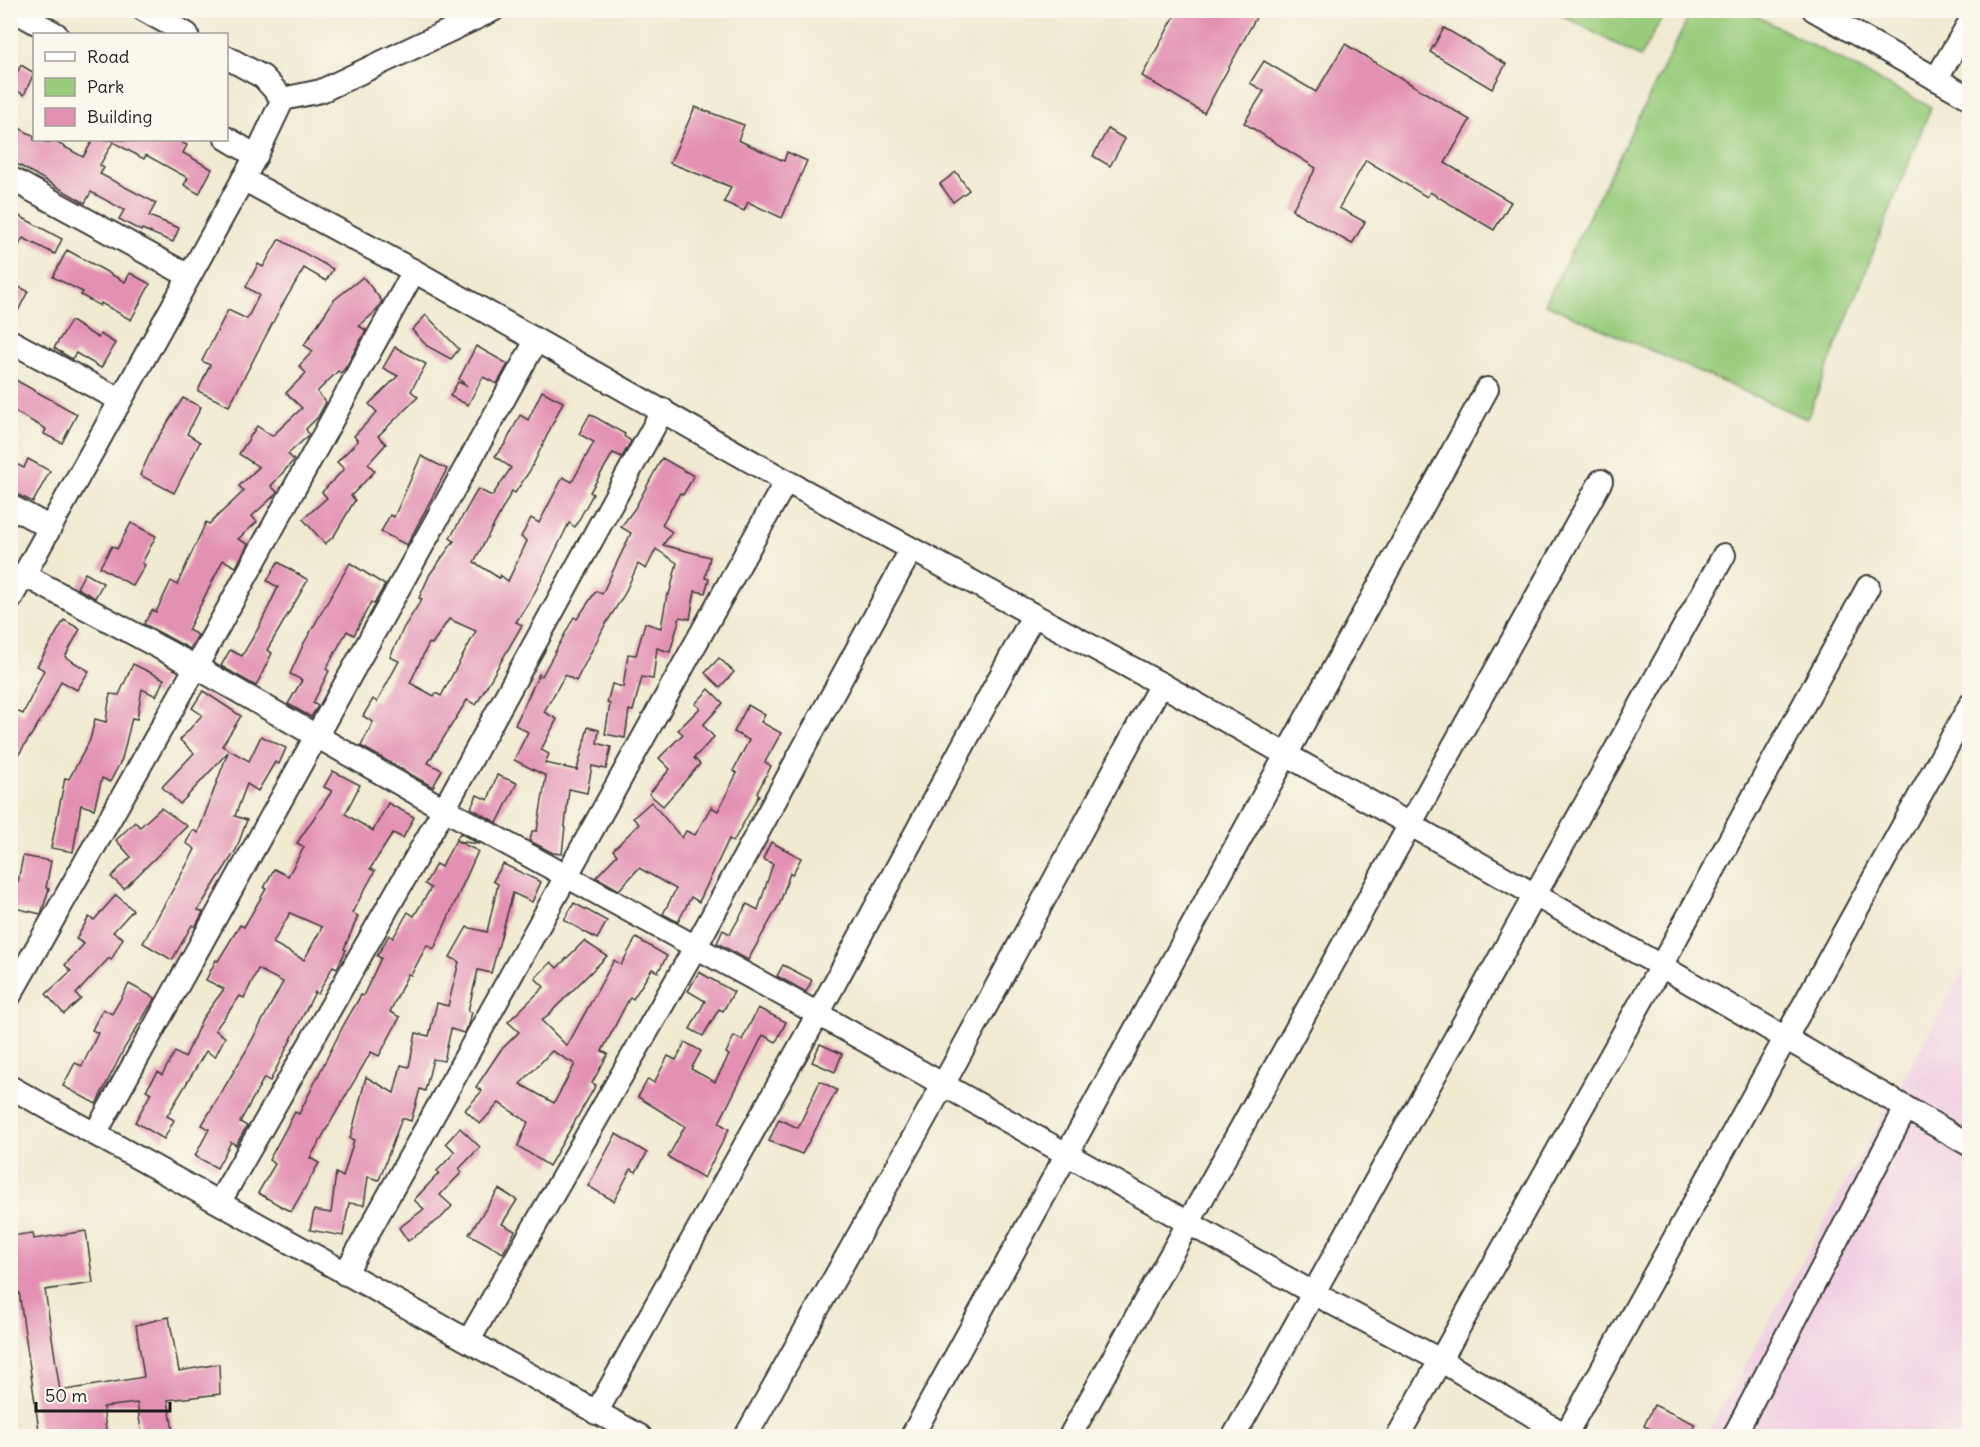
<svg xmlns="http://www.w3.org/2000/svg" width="1980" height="1447" font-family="Delius,sans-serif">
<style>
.built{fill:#f1d0e3}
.green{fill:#99cc7d;stroke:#5a744c;stroke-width:1.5}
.building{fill:#e391b3;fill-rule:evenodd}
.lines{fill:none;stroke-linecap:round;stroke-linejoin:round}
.minor-casing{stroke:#3c3b37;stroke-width:26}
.minor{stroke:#fff;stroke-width:22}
</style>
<rect width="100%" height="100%" fill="#fbf7ec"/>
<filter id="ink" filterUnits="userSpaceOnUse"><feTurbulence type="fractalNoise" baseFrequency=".0167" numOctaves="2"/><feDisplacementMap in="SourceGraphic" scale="12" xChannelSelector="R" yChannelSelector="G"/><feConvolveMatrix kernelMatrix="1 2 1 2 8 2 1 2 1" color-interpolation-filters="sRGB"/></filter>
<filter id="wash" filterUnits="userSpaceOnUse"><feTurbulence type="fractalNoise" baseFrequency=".008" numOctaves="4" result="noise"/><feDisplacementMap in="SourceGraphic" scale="24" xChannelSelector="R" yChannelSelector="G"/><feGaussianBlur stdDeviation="1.35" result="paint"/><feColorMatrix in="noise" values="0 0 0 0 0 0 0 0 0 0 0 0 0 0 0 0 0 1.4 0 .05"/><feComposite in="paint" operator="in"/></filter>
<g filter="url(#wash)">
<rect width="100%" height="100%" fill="#f0ead1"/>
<polygon class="built" points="1969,960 1969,1423 1962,1436 1706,1436"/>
<g class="green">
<polygon points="1554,11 1666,11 1640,57"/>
<polygon points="1692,11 1747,11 1931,107 1807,419 1545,304"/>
</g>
<g id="blocks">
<g class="building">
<polygon points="1178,10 1260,10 1204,113 1142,76"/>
<polygon points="1444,28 1506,64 1492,89 1430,52"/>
<polygon points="1345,44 1470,120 1445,163 1511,202 1494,230 1430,192 1427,197 1366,160 1339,208 1365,222 1352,244 1292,210 1316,168 1244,123 1264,91 1250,83 1264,61 1316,92"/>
<polygon points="21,65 34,73 24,95 10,87"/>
<polygon points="695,107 744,125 738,140 784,161 787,152 807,161 782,218 748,202 744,211 724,202 731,187 670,163"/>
<polygon points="10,123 34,136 34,140 50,143 52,140 83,157 93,140 177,140 187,145 183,153 212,169 199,194 184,185 188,178 146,155 144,159 113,142 100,165 104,168 100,174 156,203 149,216 179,228 173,242 142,229 141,231 119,219 124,210 91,192 85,203 10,160"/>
<polygon points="1108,129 1125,139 1110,166 1093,156"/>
<polygon points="956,172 969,190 953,202 940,184"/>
<polygon points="10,211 62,239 55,254 23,238 10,261"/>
<polygon points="279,239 333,269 326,281 304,268 281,307 229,406 198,391 210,365 202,361 228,310 247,319 259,295 246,287 258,264 263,267"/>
<polygon points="67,250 125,282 130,273 150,284 131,320 101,303 100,306 81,295 83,292 53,277"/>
<polygon points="363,277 382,301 376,311 359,326 366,330 346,367 341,373 338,371 317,392 326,402 318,417 306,429 309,435 288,454 294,460 271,486 277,492 276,494 252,516 257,522 238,539 248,544 236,567 223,560 188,630 198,635 190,649 144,624 152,610 156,612 171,581 177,585 206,522 209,524 244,491 239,486 259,467 239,454 257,426 272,436 302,408 286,393 306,373 299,366 313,351 304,345 334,300"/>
<polygon points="10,283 28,291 10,327"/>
<polygon points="426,315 459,349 451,359 427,346 412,330"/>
<polygon points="71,321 98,338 100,334 115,343 101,368 76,353 72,359 54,348"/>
<polygon points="476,346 508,364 497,384 483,377 468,405 450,396 458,382 467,386 459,379"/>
<polygon points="395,347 426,364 411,391 418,397 378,436 386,444 368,464 375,471 351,496 355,500 334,536 325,544 303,519 327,498 322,492 344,469 337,462 358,441 354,436 377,412 369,404 398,376 383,368"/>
<polygon points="10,377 77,414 62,443 44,434 46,429 10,409"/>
<path d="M542,391L563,402L531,469L515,493L512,491L474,562L499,578L500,575L508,581L527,541L521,537L531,518L539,523L563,477L572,482L594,442L579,434L590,414L625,434L624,436L631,441L622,457L613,453L590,492L593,494L575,527L569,523L533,596L516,622L522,625L476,705L467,700L428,763L442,770L433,787L361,746L373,722L363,716L373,699L377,702L399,661L390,657L404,627L422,599L419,598L430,574L454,541L450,538L478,489L492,496L511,468L495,456L505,444L520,415L528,420ZM449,619L476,631L441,696L436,693L434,696L410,683L429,643L432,644Z"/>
<polygon points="183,398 201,407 187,434 200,442 174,493 140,475 154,444"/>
<polygon points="421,456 447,469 407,545 381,532 390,515 394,517"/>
<polygon points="662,458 694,476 683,495 680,493 662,525 672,532 663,545 710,557 705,578 709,579 705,593 695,591 690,619 680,617 670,652 657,648 653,679 642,677 633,711 629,710 625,738 605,734 610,704 607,703 612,684 623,687 628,654 636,655 645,623 661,628 667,594 669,595 677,563 656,549 646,569 638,564 624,595 605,625 576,681 565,675 544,712 557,719 541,750 549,754 545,763 577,770 588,727 599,730 597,743 611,747 606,769 592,766 587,793 569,789 562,854 553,853 530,841 532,831 537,831 546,776 514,760 528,732 515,725 539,674 542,676 574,617 577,619 596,591 602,594 631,533 621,527 635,508"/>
<polygon points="28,459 50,471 33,502 10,491 10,461 24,468"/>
<polygon points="131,523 156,536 142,563 145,565 133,586 100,567 112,546 117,549"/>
<polygon points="278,562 308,580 267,650 272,653 256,686 221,666 230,650 242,656 259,627 278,587 267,581"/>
<polygon points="350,563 385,585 374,604 371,602 354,635 347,631 326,669 329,671 313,703 318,706 311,717 288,704 302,680 290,674 304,643"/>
<polygon points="85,573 103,583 95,598 77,588"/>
<polygon points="64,620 80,629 65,657 89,671 77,690 61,681 48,709 10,768 10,719 15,710 23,714 44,670 37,666"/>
<polygon points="719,658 734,672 720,687 705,673"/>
<polygon points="133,664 164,679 156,696 142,689 137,719 132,718 122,759 110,782 102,778 94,809 81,805 73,852 51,848 65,778 69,779 90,740 95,719 106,722 110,694 119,695"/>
<polygon points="709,689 723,703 703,725 714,737 694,758 700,764 663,806 649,794 670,769 659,758 683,734 678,730 700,708 695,704"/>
<polygon points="203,691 241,716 222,746 249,761 261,736 286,748 279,764 275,762 258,791 247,784 235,816 247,820 236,850 198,910 203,912 195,927 192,925 172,960 143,943 191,857 195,849 186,843 193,830 198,833 228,752 180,804 162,787 194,753 180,740 202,715 192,708"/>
<polygon points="748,705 765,715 761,722 781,733 765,762 771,766 757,793 759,795 733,842 729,839 699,902 691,897 678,922 663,914 676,889 639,868 619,890 596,877 617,855 613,850 639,824 633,818 651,802 682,838 686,831 695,835 711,807 718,811 737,773 733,771 749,740 734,732"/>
<path d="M333,771L360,785L345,814L373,831L388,803L414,817L403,838L393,833L370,869L375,871L352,913L358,916L344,949L346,950L337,968L333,966L318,994L315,992L270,1081L264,1078L240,1122L247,1126L236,1145L231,1142L217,1168L195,1156L209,1129L202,1125L246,1051L283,982L258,969L244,998L240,996L215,1030L225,1037L215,1057L206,1051L167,1116L174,1120L164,1139L135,1122L151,1093L146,1090L158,1072L162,1075L175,1052L185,1058L202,1019L224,989L206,980L216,960L218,961L240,925L244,927L266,889L264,888L274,869L288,876L304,847L297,843L332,791L324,787ZM290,913L322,927L304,960L273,943Z"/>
<polygon points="497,775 517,783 497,823 471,808 477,795 488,800"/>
<polygon points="161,808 187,826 124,889 111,877 131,857 116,840 135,822 140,827"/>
<polygon points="460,833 479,844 457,841 478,851 434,949 427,945 411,975 408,974 390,1012 400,1017 379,1056 371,1052 310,1158 319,1163 291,1212 258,1193 275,1164 269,1160 295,1112 299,1114 343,1026 361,995 363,996 381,958 377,956 389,935 393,938 408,912 414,916 431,888 425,884 436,864 441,867"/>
<polygon points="771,842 801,858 792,875 790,873 780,903 748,960 717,943 723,930 730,934 747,904 758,910 773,864 763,859"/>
<polygon points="23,856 51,861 46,888 49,889 41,914 10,907 10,880 18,882"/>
<polygon points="503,864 541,882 532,902 513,893 491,973 478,970 468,1011 472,1012 469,1024 464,1033 451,1029 444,1061 433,1059 425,1091 420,1089 411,1121 402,1118 379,1180 368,1177 364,1205 349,1203 343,1236 310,1230 314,1210 331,1213 336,1173 343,1177 354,1140 350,1139 366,1077 394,1093 401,1065 409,1067 416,1033 429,1036 437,1003 448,1006 459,962 450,957 467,927 487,932 498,884 493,881"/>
<polygon points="116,895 133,910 113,932 123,938 111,960 109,958 76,994 81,999 64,1014 46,994 71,971 65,965 84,944 76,939 89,917 94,920"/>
<polygon points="574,903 607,921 597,939 564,920"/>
<path d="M636,938L667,956L658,972L652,969L633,999L630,997L602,1051L608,1054L592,1083L596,1085L549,1166L518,1146L528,1122L499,1103L480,1124L465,1110L482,1091L476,1087L500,1051L519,1032L508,1022L544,987L535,978L551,962L557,968L584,941L607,956L542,1021L567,1046L614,960L621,965ZM552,1051L575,1064L554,1103L520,1084Z"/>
<polygon points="783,965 812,980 806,992 777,976"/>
<polygon points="699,972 734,992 723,1011 719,1009 703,1036 690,1029 705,1001 688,991"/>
<polygon points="129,984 155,998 125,1047 96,1104 63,1086 75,1063 82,1066 98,1033 92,1030 103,1009 112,1014"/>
<polygon points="758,1008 786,1022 776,1042 763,1035 719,1123 729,1129 704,1178 668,1157 685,1126 638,1097 648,1079 654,1083 668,1056 676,1060 685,1042 701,1051 691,1069 715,1082 729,1055 726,1053 734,1036 742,1040"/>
<polygon points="820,1044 842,1054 835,1072 812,1062"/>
<polygon points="820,1081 837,1090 802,1154 769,1141 779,1119 798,1128"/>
<polygon points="460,1128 480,1147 459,1169 462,1172 440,1195 452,1206 441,1218 408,1241 399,1228 424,1209 414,1200 439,1173 437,1171 455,1152 446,1143"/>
<polygon points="616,1134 647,1153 636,1172 631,1169 614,1201 588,1186"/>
<polygon points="499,1189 517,1200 502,1224 515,1231 503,1253 469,1234"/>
<polygon points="86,1231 93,1283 45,1290 60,1391 144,1377 136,1325 169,1317 179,1371 219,1364 220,1394 168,1400 174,1437 142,1437 137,1403 103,1407 107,1437 40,1437 19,1292 14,1292 10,1236 33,1233 34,1239"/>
<polygon points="1654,1405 1695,1424 1689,1437 1667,1437 1644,1426"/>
</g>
</g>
</g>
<g filter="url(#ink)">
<use href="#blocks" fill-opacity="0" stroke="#3c3b37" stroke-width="1.5"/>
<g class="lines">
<defs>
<g id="minor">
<polyline points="13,10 56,34"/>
<polyline points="144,10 187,34"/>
<polyline points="1814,10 1970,98"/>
<polyline points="226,57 263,77 283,99"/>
<polyline points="1936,79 1970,22"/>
<polyline points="226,138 256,156"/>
<polyline points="10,178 189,276"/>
<polyline points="243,179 414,271 786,481 1161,684 1661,966 1970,1145"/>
<polyline points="10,341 120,400"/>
<polyline points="10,506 49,527"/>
<polyline points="24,575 196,667 444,809 818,1014 1313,1293 1440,1360 1567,1436"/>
<polyline points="10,600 256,156 283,99 321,91 493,10"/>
<polyline points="10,995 196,667 414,271"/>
<polyline points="10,1087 640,1436"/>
<polyline points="95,1134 536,341"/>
<polyline points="220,1201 444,809 663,410"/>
<polyline points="345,1274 786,481"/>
<polyline points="469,1340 695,948 911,550"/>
<polyline points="596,1413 818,1014 1033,616"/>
<polyline points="746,1436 943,1085 1161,684"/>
<polyline points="912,1436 1487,389"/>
<polyline points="1070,1436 1601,481"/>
<polyline points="1234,1436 1724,555"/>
<polyline points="1398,1436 1661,966 1868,587"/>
<polyline points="1565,1436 1970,705"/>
<polyline points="1734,1436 1906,1108"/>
</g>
</defs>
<use href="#minor" class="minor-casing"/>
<use href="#minor" class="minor"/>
</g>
</g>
<rect width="1980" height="1447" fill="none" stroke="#fbf7ec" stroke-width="36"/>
<rect x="33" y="33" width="195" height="108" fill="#fbf7ec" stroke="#a29f99" stroke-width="1.5"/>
<rect x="45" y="52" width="30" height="9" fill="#ffffff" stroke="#a29f99" stroke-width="1.5"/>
<text x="87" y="63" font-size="18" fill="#1c1c1c">Road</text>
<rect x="45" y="78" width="30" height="18" fill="#99cc7d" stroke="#a29f99" stroke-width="1.5"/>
<text x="87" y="93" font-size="18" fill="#1c1c1c">Park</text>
<rect x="45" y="108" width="30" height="18" fill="#e391b3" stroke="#a29f99" stroke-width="1.5"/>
<text x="87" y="123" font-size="18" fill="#1c1c1c">Building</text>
<path d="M36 1402v9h134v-9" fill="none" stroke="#1c1c1c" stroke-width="3"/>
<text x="45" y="1402" font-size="18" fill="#1c1c1c" stroke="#fbf7ec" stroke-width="4.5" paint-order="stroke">50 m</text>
</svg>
